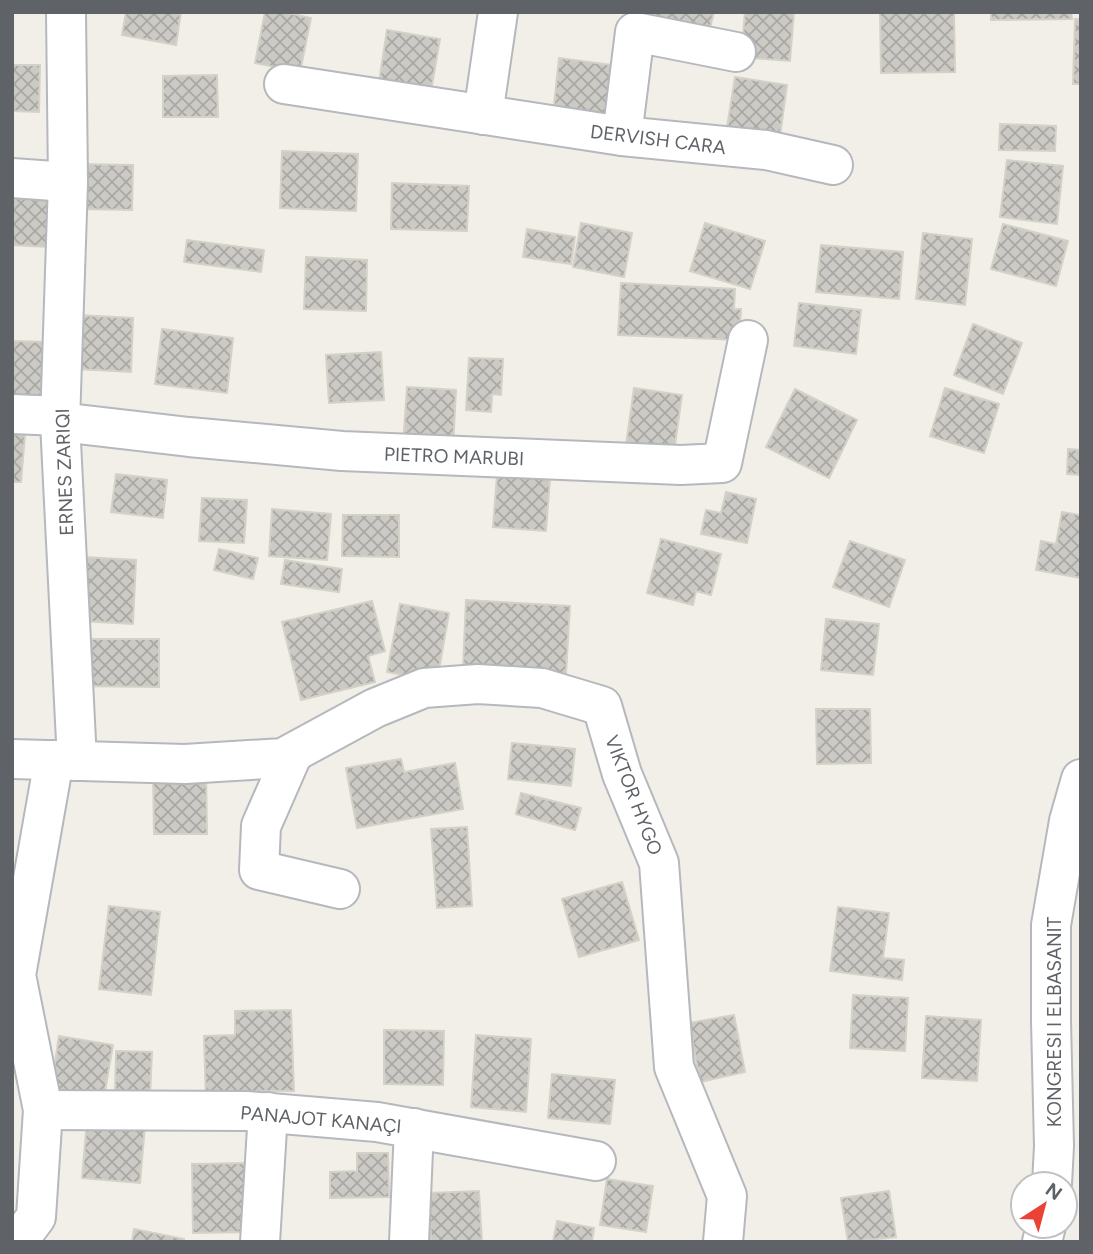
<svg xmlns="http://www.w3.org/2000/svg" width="1093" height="1254" font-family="Figtree,sans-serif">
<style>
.building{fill:url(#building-cross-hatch);stroke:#d6d1c6;stroke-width:2}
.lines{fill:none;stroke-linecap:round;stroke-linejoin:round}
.minor-casing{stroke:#b5b8bc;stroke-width:42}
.minor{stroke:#fff;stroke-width:38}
.labels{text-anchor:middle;stroke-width:5;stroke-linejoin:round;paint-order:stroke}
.street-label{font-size:19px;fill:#5f6368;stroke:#fff}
</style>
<defs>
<pattern id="building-cross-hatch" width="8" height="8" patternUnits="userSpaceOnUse" patternTransform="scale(1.75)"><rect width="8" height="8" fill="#cccac5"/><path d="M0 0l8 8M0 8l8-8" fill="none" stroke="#a9a8a4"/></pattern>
</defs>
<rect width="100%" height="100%" fill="#f1efe8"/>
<g class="building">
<polygon points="126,12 181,12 176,45 122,35"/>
<polygon points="265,12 283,12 311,18 300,72 255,63"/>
<polygon points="644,12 714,12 709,32"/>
<polygon points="745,12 794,12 790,61 741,57"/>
<polygon points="880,12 954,12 955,72 881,73"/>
<polygon points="991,12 1071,12 1072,19 991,20"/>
<polygon points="1075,19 1081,19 1081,84 1073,84"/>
<polygon points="387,30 440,39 430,97 378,88"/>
<polygon points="559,58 620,66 613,121 553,114"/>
<polygon points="12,65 40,65 39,112 12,111"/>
<polygon points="217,75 218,117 163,117 163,76"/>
<polygon points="735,77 787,85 780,136 727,127"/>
<polygon points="1000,124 1056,126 1055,151 999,150"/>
<polygon points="282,151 358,154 356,211 280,208"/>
<polygon points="1007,160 1063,166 1057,224 1000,217"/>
<polygon points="78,164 133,165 132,210 78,209"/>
<polygon points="392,183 469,186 467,231 391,229"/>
<polygon points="12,198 50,200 48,247 12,245"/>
<polygon points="581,223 632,233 624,277 573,267"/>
<polygon points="705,223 765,241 750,289 690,271"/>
<polygon points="1003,224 1068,241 1056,286 991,269"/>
<polygon points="527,229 575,237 571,264 523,257"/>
<polygon points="923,233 972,239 965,305 916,299"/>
<polygon points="187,240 264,250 261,272 184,262"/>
<polygon points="821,245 903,252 899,299 816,292"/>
<polygon points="306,257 367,260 366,311 304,309"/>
<polygon points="621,283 735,289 734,309 741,309 739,340 618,335"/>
<polygon points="799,303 861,310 856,354 794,346"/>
<polygon points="78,315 133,318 131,372 76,369"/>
<polygon points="973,324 1022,343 1003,394 954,375"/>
<polygon points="162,329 233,338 227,393 155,384"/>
<polygon points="12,341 44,342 44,404 12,404"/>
<polygon points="381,352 384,400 329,403 326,355"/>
<polygon points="469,358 503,359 501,395 492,394 491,412 466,410"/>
<polygon points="407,387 456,390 453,448 403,446"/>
<polygon points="634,388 682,395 673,459 625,452"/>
<polygon points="945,388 999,404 984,453 930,436"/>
<polygon points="795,389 857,420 829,478 766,447"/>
<polygon points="12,434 25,435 21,482 12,482"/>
<polygon points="1068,449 1081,450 1081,475 1067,474"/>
<polygon points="116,474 167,480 163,518 111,512"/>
<polygon points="497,475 550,479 546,531 493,527"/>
<polygon points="726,492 756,499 747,543 701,534 706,510 721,513"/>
<polygon points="202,498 247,500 244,543 199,541"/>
<polygon points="272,509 331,514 327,560 269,556"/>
<polygon points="1062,512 1081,515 1081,578 1036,570 1041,541 1056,544"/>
<polygon points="343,515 399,515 399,557 342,556"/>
<polygon points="661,539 721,554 711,595 696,591 693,605 647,593"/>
<polygon points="850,541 905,560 889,607 833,587"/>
<polygon points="219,549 258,558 253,579 214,570"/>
<polygon points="83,557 136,560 133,624 80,621"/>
<polygon points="285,560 342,569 339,592 281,584"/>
<polygon points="466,600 570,606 566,674 463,668"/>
<polygon points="372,601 385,651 368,656 375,682 301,700 282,622"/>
<polygon points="400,604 449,613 437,681 387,672"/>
<polygon points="826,619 879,624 873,675 821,670"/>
<polygon points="80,639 159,639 159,687 80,686"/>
<polygon points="816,709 870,709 871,763 817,764"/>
<polygon points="512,743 575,749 571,786 508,779"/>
<polygon points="401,759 404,772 455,763 463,809 357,828 346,768"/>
<polygon points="206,772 207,834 154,834 153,773"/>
<polygon points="521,793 581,808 575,830 516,814"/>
<polygon points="467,827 472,906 437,908 431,829"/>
<polygon points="622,882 639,940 579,957 562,899"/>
<polygon points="109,906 160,912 151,995 99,989"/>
<polygon points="838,907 889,913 883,958 904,960 902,980 830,971"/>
<polygon points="853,995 908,998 905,1051 850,1048"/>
<polygon points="291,1010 294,1091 262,1091 263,1101 206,1103 204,1036 235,1035 235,1011"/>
<polygon points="734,1015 745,1072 700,1082 689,1023"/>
<polygon points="926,1016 981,1020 977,1081 922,1078"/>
<polygon points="384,1030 444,1031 443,1085 384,1084"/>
<polygon points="476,1035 531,1039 526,1112 471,1107"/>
<polygon points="59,1036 113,1045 104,1097 51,1089"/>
<polygon points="116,1051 152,1052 150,1096 115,1094"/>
<polygon points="552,1074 615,1080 610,1124 548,1118"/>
<polygon points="87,1120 145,1125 140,1183 82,1178"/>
<polygon points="357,1153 388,1153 389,1197 330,1198 330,1172 357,1171"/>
<polygon points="247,1163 249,1232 193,1233 192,1164"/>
<polygon points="607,1179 653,1186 646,1232 600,1225"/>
<polygon points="479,1191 482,1242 431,1242 429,1193"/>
<polygon points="889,1191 896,1237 848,1242 841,1198"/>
<polygon points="557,1221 594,1228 592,1242 553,1242"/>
<polygon points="134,1229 184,1239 184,1242 132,1242"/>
</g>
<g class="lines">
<defs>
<g id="minor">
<polyline points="66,12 68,182 60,422 77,761"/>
<polyline points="284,84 622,136 766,150 833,165"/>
<polyline points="483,115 498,12"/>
<polyline points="622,136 635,32 736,52"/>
<polyline points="12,178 68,182"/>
<polyline points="12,414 60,416"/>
<polyline points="60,422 189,437 342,451 681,465 722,463 748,340"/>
<polyline points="293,753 261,826 259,870 340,889"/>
<polyline points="12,759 185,764 283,758 375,708 424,688 478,684 542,688 602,706 622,774 659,863 674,1067 727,1196 723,1242"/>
<polyline points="43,1110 247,1111 377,1122 596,1161"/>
<polyline points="1052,1184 1054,1146 1051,1021 1051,925 1069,821 1081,779"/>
<polyline points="12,1241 18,1241 36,1217 43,1110 16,975 54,760"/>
<polyline points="260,1242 268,1112"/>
<polyline points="409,1242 414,1128"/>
<polyline points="1042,1242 1046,1226"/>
</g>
</defs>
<use href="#minor" class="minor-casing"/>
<use href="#minor" class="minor"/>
</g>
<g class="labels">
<g class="street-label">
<text transform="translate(658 139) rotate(7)" y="7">DERVISH CARA</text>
<text transform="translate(454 456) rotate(2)" y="7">PIETRO MARUBI</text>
<text transform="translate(64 472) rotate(-92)" y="7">ERNES ZARIQI</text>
<text transform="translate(634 795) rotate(69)" y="7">VIKTOR HYGO</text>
<text transform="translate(1054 1022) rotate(-90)" y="7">KONGRESI I ELBASANIT</text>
<text transform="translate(321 1119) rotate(5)" y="7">PANAJOT KANAÇI</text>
</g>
</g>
<rect width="1093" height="1254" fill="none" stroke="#5f6368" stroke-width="28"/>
<g transform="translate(1044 1205) rotate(36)"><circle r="33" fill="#ffffff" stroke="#bfc1c3" stroke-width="2"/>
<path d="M0-5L12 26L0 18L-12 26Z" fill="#ea4335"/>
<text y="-10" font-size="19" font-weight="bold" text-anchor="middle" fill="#5f6368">N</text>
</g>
</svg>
